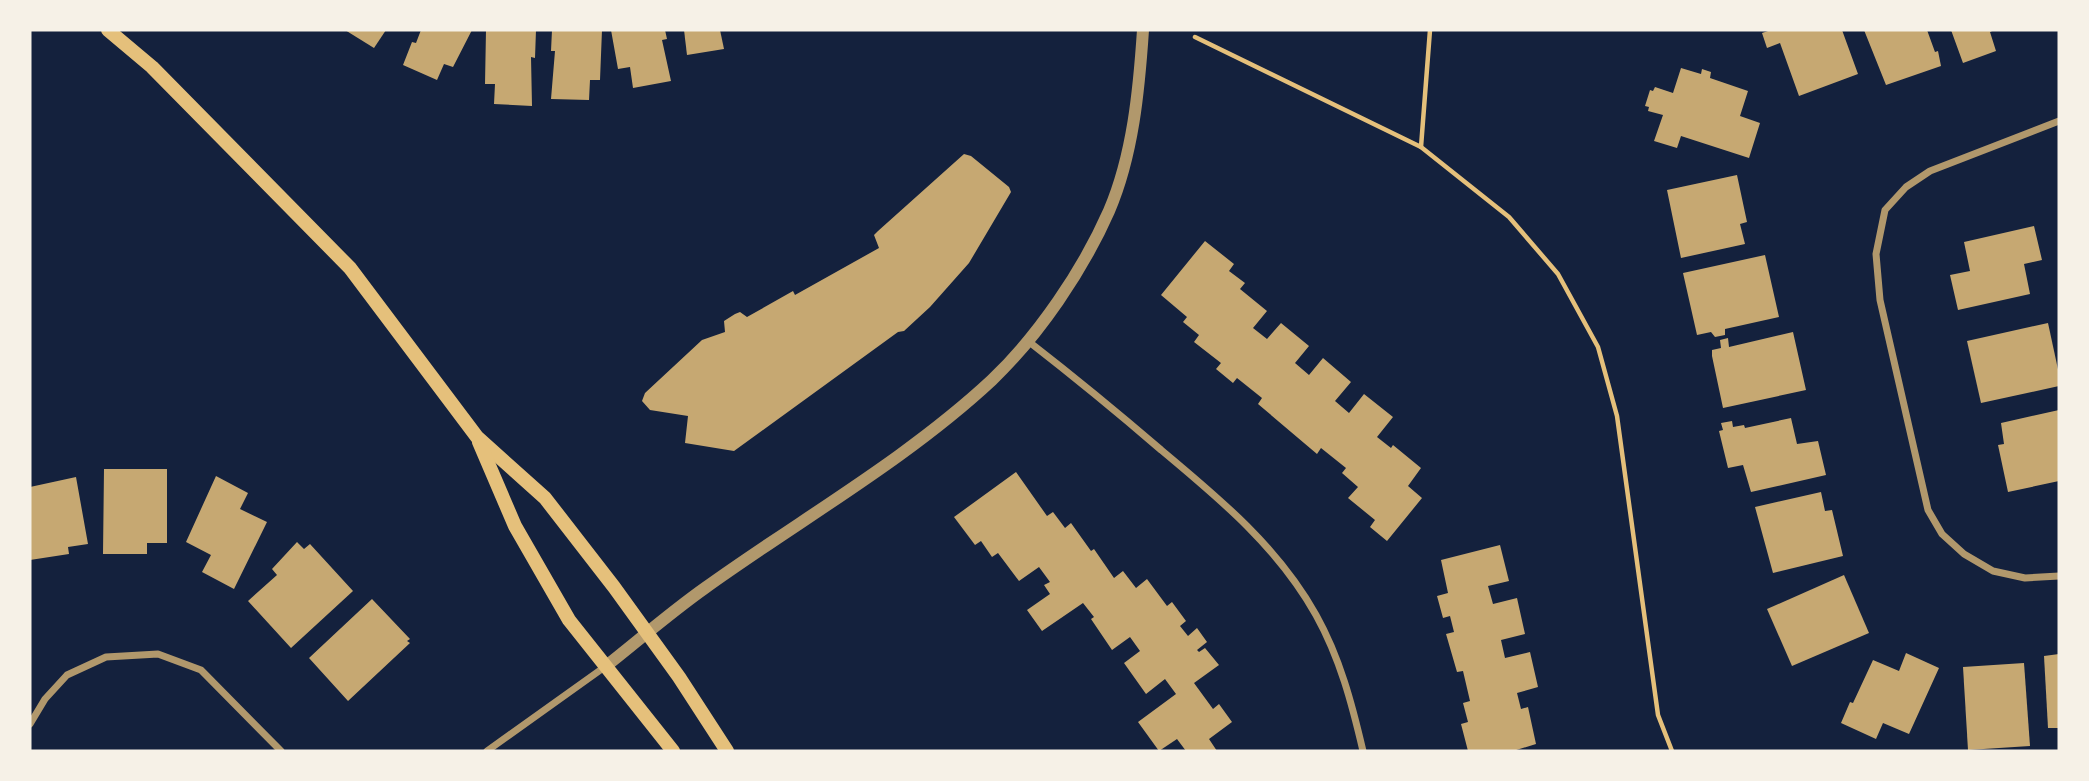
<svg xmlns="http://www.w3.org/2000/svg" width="2089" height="781" font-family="Cabin,sans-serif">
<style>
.building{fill:#c6a872}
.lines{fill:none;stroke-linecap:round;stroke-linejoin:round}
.path{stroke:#e5c07b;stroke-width:4.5}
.minor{stroke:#b1986c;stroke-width:7}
.tertiary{stroke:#b1986c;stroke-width:12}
.secondary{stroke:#e5c07b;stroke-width:14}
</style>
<rect width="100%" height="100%" fill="#14213d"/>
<g class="building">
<polygon points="345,30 386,30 374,48"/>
<polygon points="421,30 472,30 453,67 444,64 437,80 403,65 412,42 416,43"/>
<polygon points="486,30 536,30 535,58 531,57 532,106 494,104 495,84 485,84"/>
<polygon points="552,30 602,30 600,80 590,80 589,100 551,99 555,51 551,51"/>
<polygon points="611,30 665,30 667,39 662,40 671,81 633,88 630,67 618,69"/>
<polygon points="684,30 720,30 724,49 687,55"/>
<polygon points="1771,30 1842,30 1858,74 1799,96 1780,43 1767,48 1762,33"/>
<polygon points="1864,30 1927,30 1935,52 1938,51 1941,66 1886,85"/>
<polygon points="1951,30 1994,30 1990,32 1996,51 1963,63"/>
<polygon points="1681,68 1701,74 1702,69 1711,72 1710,78 1748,91 1740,116 1760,123 1749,158 1681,136 1677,148 1654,141 1663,115 1648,111 1649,107 1645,106 1650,90 1653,91 1655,87 1673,93"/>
<polygon points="964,154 971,156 1009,187 1011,192 969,263 930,307 904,331 898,332 734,451 685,443 688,416 650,410 642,401 645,393 702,340 725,332 724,321 735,314 740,312 747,317 793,291 795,295 879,248 874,235 878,231"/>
<polygon points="1737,175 1747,222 1740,224 1745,244 1681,258 1667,190"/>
<polygon points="2034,226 2042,260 2024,264 2030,294 1958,310 1950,275 1970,271 1964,242"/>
<polygon points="1205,241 1234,264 1229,271 1245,283 1240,289 1267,311 1253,328 1267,339 1281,323 1309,346 1295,363 1309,375 1323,358 1351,382 1335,401 1349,413 1364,394 1393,417 1377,437 1391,448 1393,445 1421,468 1408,486 1422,498 1387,541 1370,527 1375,520 1348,498 1358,487 1342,473 1346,468 1321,448 1317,454 1258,404 1262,398 1237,378 1233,383 1216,369 1221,363 1194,342 1199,335 1183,322 1187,317 1161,295"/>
<polygon points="1765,255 1779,317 1725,329 1725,335 1715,337 1711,332 1697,335 1683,273"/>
<polygon points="2048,323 2059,374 2059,386 1981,403 1967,341"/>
<polygon points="1793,332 1806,390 1723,408 1712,356 1712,350 1721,348 1720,340 1728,338 1729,347"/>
<polygon points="2059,410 2059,481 2008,492 1998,445 2004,444 2001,423"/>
<polygon points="1791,418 1797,444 1818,441 1826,475 1751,492 1743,465 1728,468 1719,431 1723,430 1721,423 1732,421 1733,427 1744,425 1745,428"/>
<polygon points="104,469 167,469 167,543 147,543 147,554 103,554"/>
<polygon points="1016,472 1047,516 1053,512 1065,528 1071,523 1091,551 1094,549 1114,578 1123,571 1136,588 1147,579 1167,606 1172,602 1186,621 1180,626 1188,636 1197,628 1207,642 1197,650 1199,652 1205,648 1219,665 1194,683 1213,709 1219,704 1232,722 1209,739 1217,751 1186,751 1177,739 1159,751 1138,722 1176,694 1165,679 1146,694 1124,663 1140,651 1130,637 1112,650 1091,619 1094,617 1083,603 1042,631 1027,610 1050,594 1044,585 1050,582 1039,567 1019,581 998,553 992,557 981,541 975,545 954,517"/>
<polygon points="216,476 248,493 240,509 267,522 234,589 202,572 211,555 186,542"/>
<polygon points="76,477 88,544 68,547 69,554 30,560 30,487"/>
<polygon points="1821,492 1825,511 1832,510 1843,556 1773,573 1755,507"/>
<polygon points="297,542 304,549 310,544 353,591 291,648 248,601 277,575 272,569"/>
<polygon points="1500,545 1509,581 1488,586 1493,604 1517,598 1525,634 1501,640 1505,658 1530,652 1538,687 1517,693 1521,709 1528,707 1536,744 1513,751 1468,751 1461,724 1468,722 1463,703 1470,701 1463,671 1457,672 1446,634 1454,632 1450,616 1443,618 1437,596 1448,593 1441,560"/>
<polygon points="1844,575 1869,633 1792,666 1767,609"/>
<polygon points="372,599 410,639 407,641 410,643 348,701 309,658"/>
<polygon points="1906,653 1939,668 1909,734 1883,723 1876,739 1841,723 1850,702 1853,703 1873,660 1899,671"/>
<polygon points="2059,654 2059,728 2048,728 2044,656"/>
<polygon points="2024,663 2030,746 1968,750 1963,667"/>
</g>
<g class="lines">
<g class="path">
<polyline points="1195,37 1421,147 1509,217 1558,274 1598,347 1617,416 1658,715 1672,751"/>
<polyline points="1421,147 1430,30"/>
</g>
<g class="minor">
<polyline points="2059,121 1930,171 1906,187 1885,210 1876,254 1880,300 1928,510 1942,534 1964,554 1993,571 2025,578 2059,576"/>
<path d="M1028,341C1073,376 1117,412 1160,449C1220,499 1278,547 1316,615C1340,658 1352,704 1363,751"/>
<polyline points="30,724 45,699 67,675 106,657 158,654 201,670 281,751"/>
<polyline points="487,751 606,666"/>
</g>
<path class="tertiary" d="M606,666C639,640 671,612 705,588C801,519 906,460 992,380C1039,335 1083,270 1109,211C1133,155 1139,90 1143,30"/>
<g class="secondary">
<polyline points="108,30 152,67 350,268 477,437 545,498 614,587 679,677 727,751"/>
<polyline points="479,442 515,526 569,620 673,751"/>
</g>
</g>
<rect width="2089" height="781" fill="none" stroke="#f6f1e7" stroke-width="63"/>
</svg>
